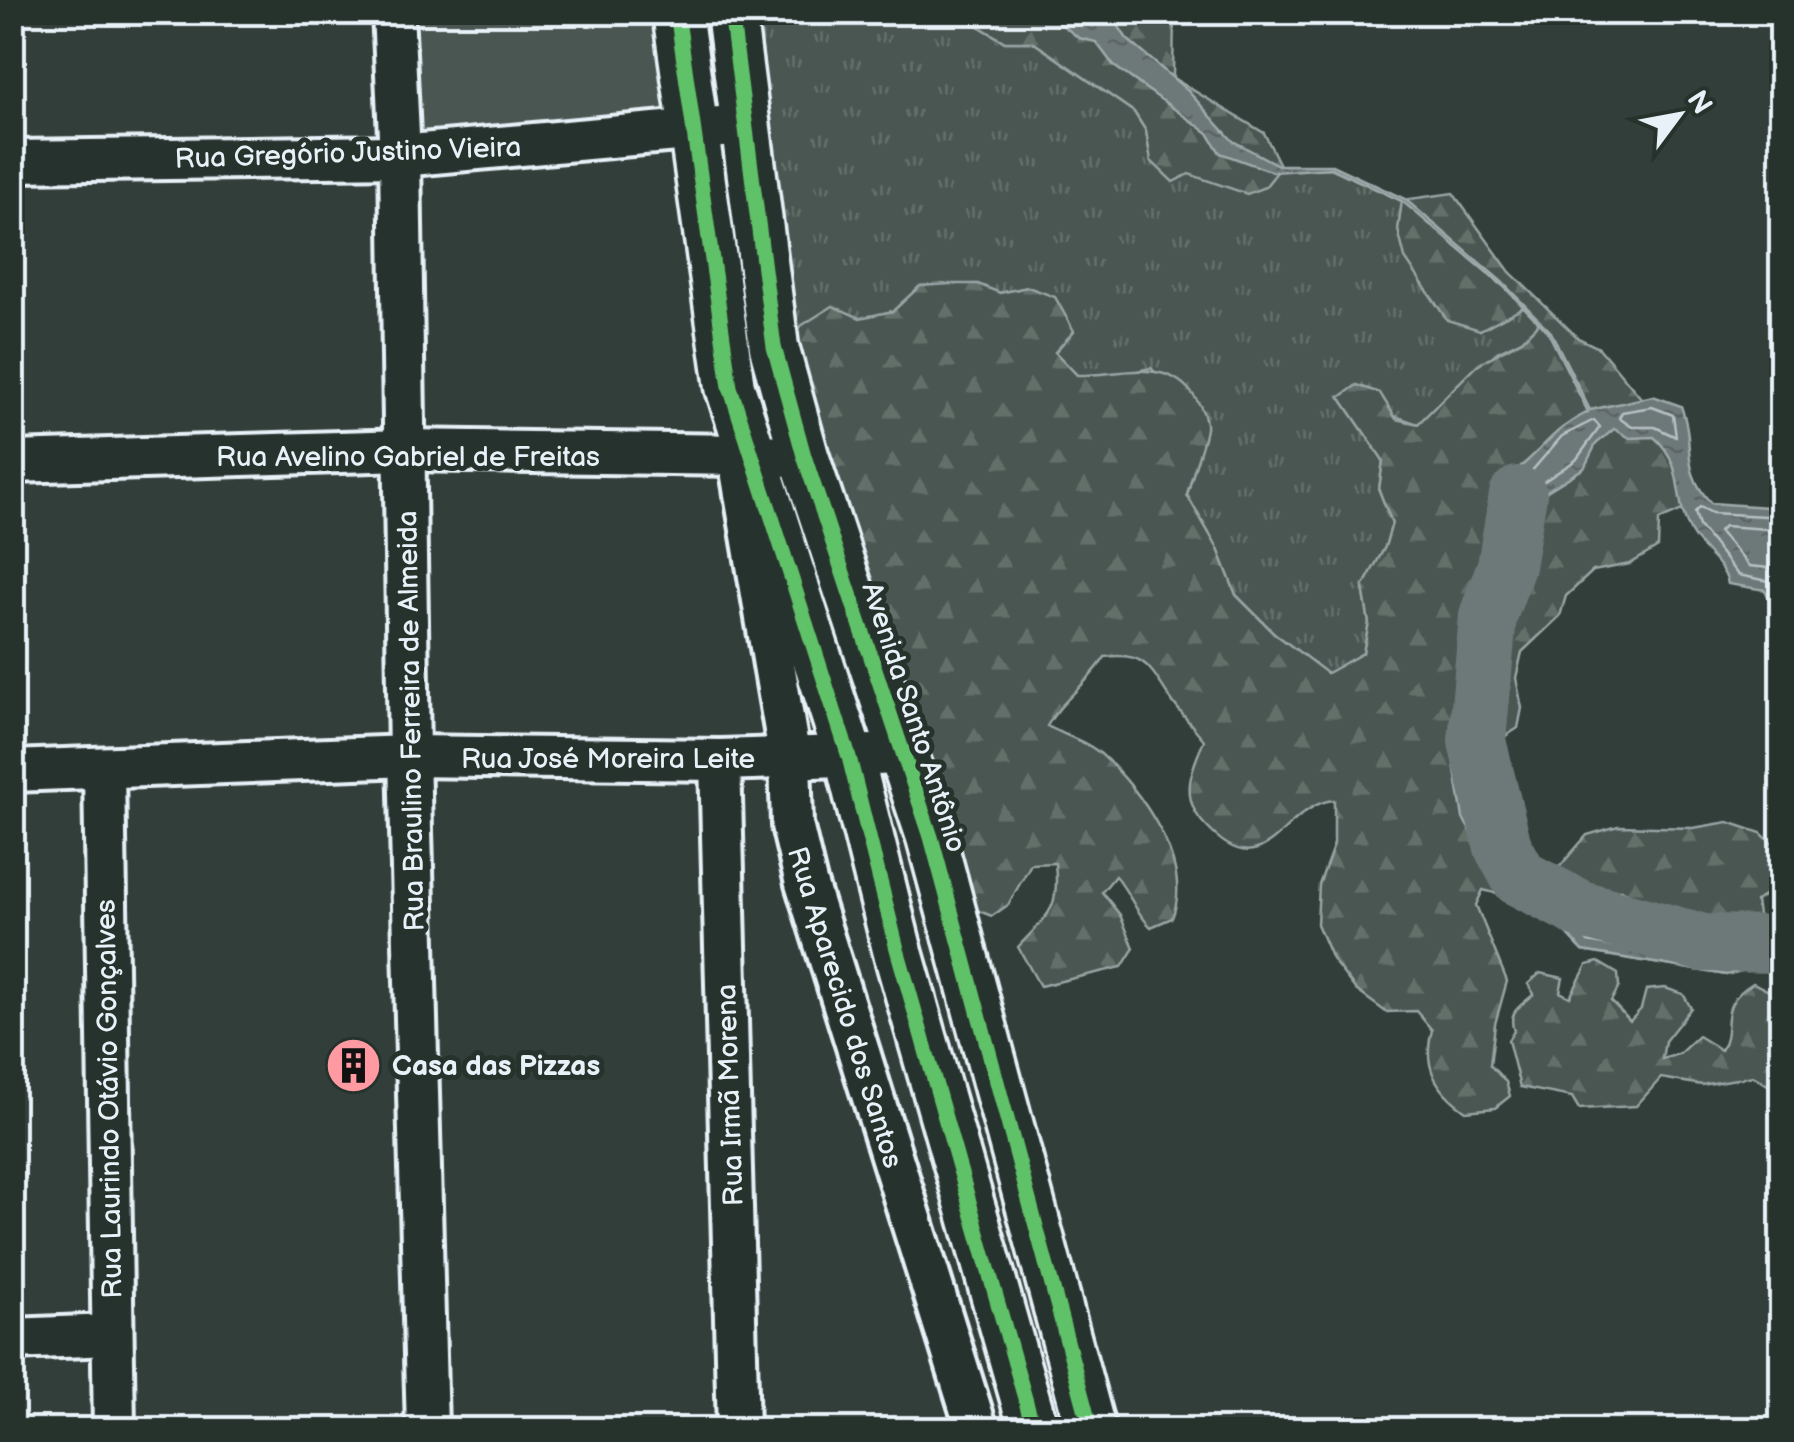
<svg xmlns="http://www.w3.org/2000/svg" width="1794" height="1442" font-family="'Balsamiq Sans',sans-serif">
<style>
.grass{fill:url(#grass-tufts);stroke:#98a4a4;stroke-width:2.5}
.forest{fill:url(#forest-firs);stroke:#98a4a4;stroke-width:2.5}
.green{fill:#495651;stroke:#98a4a4;stroke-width:2.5}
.water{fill:url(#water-ripples);stroke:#9ea9ab;stroke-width:2.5}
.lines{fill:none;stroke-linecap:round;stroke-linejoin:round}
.shore{stroke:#b7c1c5;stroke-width:2.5}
.river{stroke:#6d7978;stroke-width:58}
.minor-casing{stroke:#e8f1f8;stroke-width:48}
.tertiary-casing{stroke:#e8f1f8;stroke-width:55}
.minor{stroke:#26332d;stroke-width:40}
.tertiary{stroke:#26332d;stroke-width:48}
.cycleway-casing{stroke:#26332d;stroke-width:21}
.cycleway{stroke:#61c268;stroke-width:15}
.labels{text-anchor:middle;stroke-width:10;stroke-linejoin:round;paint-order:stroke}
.street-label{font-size:28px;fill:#e8f1f8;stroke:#26332d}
.poi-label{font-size:28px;font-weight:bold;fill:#e8f1f8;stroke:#26332d;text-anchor:start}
</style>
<defs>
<pattern id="grass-tufts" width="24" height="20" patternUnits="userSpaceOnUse" patternTransform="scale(2.5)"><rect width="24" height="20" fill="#495651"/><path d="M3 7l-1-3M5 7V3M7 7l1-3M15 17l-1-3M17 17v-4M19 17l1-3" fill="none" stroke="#636f6b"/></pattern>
<pattern id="forest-firs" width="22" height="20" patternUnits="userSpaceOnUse" patternTransform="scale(2.5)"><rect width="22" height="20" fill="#495651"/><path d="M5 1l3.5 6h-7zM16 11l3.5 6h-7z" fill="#636f6b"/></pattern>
<pattern id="water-ripples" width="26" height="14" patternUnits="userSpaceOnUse" patternTransform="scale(2.5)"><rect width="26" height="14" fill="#6d7978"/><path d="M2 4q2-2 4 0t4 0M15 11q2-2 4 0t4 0" fill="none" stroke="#5b6363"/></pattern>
</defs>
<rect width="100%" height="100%" fill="#323e39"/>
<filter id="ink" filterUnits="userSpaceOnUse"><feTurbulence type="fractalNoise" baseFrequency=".01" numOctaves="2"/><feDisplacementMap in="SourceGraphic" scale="20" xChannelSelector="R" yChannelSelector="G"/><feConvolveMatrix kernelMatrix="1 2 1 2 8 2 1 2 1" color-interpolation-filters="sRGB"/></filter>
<g filter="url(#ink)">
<polygon class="grass" points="865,13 957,13 1005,42 1033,42 1134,112 1146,131 1151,161 1214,180 1265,187 1279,169 1331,168 1402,201 1480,330 1526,305 1540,322 1522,340 1497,352 1418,424 1340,397 1383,460 1379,490 1392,523 1385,547 1363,587 1369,623 1363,653 1327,674 1274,633 1236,595 1218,549 1187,495 1206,428 1151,368 1115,376 1077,375 1055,352 1028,287 999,293 977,284 921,286 893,311 780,339 751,27 828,22"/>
<g class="forest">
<polygon points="677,13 865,13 828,22 751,27 681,45"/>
<polygon points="957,13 1174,13 1173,78 1264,133 1281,167 1265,187 1247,194 1189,174 1173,182 1151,161 1146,131 1134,112 1033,42 1005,42"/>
<path d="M1453,193L1510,272L1578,338L1599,348L1641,398L1671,452L1687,508L1659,520L1658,547L1630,564L1593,571L1566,596L1560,616L1522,652L1516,678L1522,708L1518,728L1498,741L1482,760L1503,847L1520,878L1549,879L1587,835L1618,826L1693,828L1728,822L1761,833L1782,853L1781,883L1756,901L1762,943L1726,975L1583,951C1543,909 1541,904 1483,890L1476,905L1507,981L1495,1024L1490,1065L1506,1082L1510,1096L1495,1108L1466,1111C1436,1090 1422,1067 1432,1030L1416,1011L1386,1012L1356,990L1332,959L1317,924L1319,885L1334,844V800C1281,805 1267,893 1205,825C1179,797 1191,772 1204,740C1192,725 1178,711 1168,695C1149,666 1144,652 1105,657C1088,684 1062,699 1047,726C1064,735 1088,742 1102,755C1141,790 1194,864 1172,918L1151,927C1135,913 1130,892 1115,876L1102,892L1120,915L1134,948L1122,967L1040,986L1018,947C1048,914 1060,911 1055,863L1031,864L1008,905L992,916L971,908L780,339L833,306L860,318L893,311L920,286L950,284H978L1000,293L1028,287L1055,297L1074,331L1055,352L1077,375C1121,376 1169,355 1196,399C1201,406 1207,419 1206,428C1205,440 1191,477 1187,495L1218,549L1236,595L1274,633L1327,673L1363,653L1369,623L1363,587L1385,547L1392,523L1379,490L1383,460L1340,397L1357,385L1380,393L1396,419L1418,424L1477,365L1522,340L1540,322L1525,306L1480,330L1447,320L1405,258L1398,230L1402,200Z"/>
<path d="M1598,962L1618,974L1619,987L1611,1001L1630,1021L1641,1009L1646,990L1665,988L1683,994L1691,1008L1665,1041L1662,1059L1679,1054L1698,1036L1721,1050C1736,1025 1714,1007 1753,983L1775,994L1781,990V1093L1753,1076L1702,1085L1661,1078L1636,1106L1579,1109L1572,1097L1520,1087L1508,1040L1514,1031C1507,1011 1520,1007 1534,994L1528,984L1540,973L1563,978L1560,992L1570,997L1587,965Z"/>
</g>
<polygon class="green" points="393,13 677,13 691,132 400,156"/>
<path class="water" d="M1026,13H1110L1127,39L1187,90L1233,141L1278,165H1332L1405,199L1501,281L1551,332L1590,410L1653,396L1681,406C1696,445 1679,469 1711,503L1781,508V621L1765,590L1728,584C1724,563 1701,551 1691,532C1672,498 1686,465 1654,437L1630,438L1614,429L1596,444L1584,468L1547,491L1506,566L1488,616L1477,741L1503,847L1520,878H1577L1602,890H1621L1663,911L1703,943L1781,944V961L1726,975L1583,951C1558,924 1544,905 1506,895L1463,818L1451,746L1458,664L1482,589L1500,483C1508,471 1515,472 1525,463C1553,438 1551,432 1588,412L1548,332L1503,286L1402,201L1331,168L1273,172L1220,153L1208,133L1114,66L1096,42L1079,38L1052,17L1036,18Z"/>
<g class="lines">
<g class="shore">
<polygon points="1652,407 1673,415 1676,437 1655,427 1632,427 1619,418 1622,412"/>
<polygon points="1594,420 1600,427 1576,460 1540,484 1507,545 1499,547 1514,480 1530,473 1562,436"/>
<polyline points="1782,517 1712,513 1700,507 1695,512 1699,526 1738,575 1769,581 1782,596"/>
<polyline points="1782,530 1724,526 1719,531 1749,566 1769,568 1782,575"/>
<path d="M1547,889C1576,889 1577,895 1601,900C1654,910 1656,924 1698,952L1700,958H1675L1588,942L1562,910L1542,897Z"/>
<polygon points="1588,908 1617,913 1650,930 1652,936 1647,939 1594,930 1581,915"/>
</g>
<polyline class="river" points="1518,495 1506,566 1488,616 1477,741 1503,847 1520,878 1580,909 1703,943 1782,944"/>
<defs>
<g id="minor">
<polyline points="393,12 400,156 409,756 427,1430"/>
<polyline points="12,161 400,156 743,125"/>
<polyline points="12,462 405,450 804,456"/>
<polyline points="742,476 790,759 792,825 806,883 977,1430"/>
<polyline points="720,760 738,1430"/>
<polyline points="104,769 114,1430"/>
<polyline points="12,771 409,756 720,760 904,754"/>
<polyline points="12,1339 111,1335"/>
</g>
<g id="tertiary">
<polyline points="677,12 730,387 849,757 897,949 1034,1430"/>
<polyline points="731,12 774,347 804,456 931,837 1091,1430"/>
</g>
</defs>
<use href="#minor" class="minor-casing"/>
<use href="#tertiary" class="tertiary-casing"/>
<use href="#minor" class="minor"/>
<use href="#tertiary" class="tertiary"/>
<defs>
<g id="cycleway">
<polyline points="677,12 730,387 849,757 897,949 1034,1430"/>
<polyline points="731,12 774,347 804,456 931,837 1091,1430"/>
</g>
</defs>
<use href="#cycleway" class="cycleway-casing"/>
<use href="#cycleway" class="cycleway"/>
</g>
</g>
<defs>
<symbol id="building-disc" viewBox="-11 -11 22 22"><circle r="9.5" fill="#ff9aa2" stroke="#26332d"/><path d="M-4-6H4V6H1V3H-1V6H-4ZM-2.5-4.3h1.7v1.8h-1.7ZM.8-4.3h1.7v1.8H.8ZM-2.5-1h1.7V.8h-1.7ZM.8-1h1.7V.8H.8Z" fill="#111"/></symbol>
</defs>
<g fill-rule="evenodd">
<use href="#building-disc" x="322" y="1034" width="63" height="63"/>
</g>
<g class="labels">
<g class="street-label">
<text transform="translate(348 152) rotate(-2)" y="10">Rua Gregório Justino Vieira</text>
<text x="408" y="466">Rua Avelino Gabriel de Freitas</text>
<text transform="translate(915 717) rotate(72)" y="10">Avenida Santo Antônio</text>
<text transform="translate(410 721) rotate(-91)" y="10">Rua Braulino Ferreira de Almeida</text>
<text x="608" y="768">Rua José Moreira Leite</text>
<text transform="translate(846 1007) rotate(73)" y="10">Rua Aparecido dos Santos</text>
<text transform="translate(729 1095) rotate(-92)" y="10">Rua Irmã Morena</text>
<text transform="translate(108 1099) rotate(-91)" y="10">Rua Laurindo Otávio Gonçalves</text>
</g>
<g class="poi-label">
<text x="392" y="1075">Casa das Pizzas</text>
</g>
</g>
<rect width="1794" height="1442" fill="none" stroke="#26332d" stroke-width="50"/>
<rect x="25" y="25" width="1744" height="1392" fill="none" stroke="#e8f1f8" stroke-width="4" filter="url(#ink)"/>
<g transform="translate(1679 115) rotate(58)" stroke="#26332d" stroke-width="8" paint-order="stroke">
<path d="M0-8L18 38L0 25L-18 38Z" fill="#e8f1f8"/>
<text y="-15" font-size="28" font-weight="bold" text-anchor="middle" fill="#e8f1f8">N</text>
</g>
</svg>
